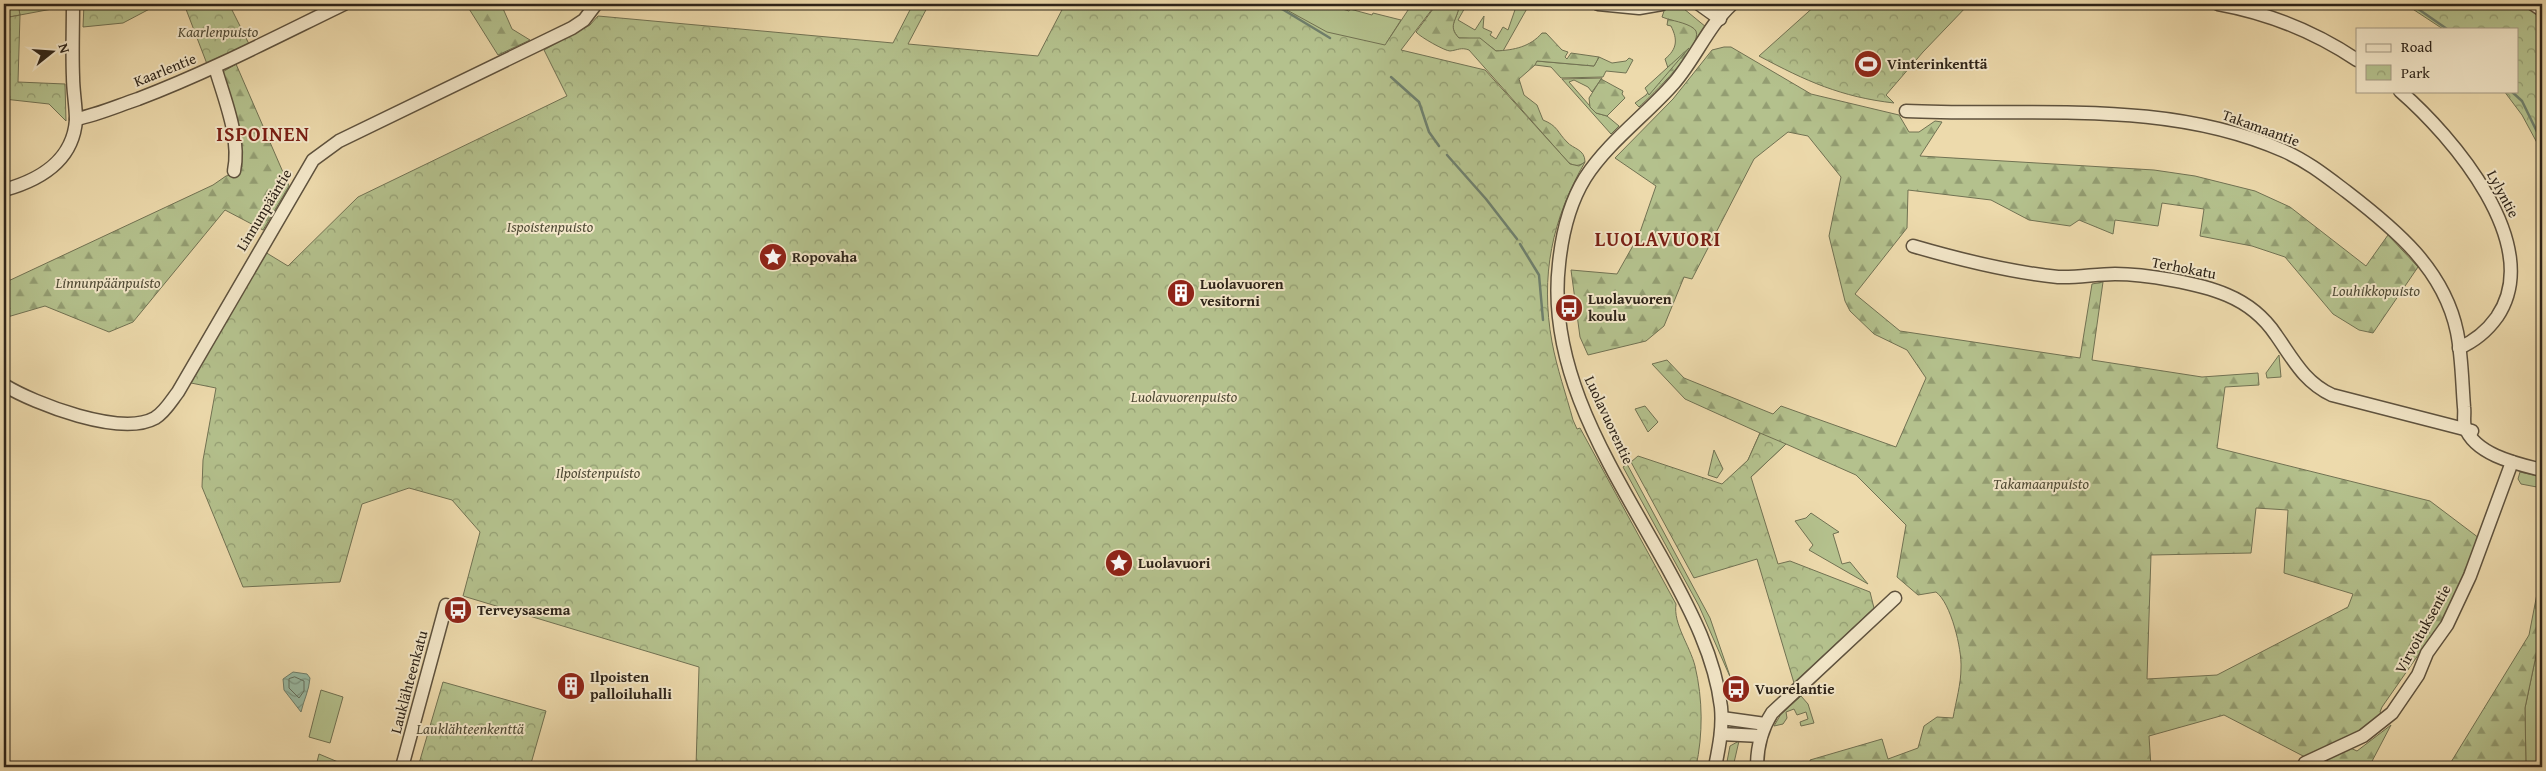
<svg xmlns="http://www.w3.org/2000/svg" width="2546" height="771" font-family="'Gentium Book Plus',serif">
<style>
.green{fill:#b4c18d;stroke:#717253}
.forest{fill:url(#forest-firs);stroke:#717253;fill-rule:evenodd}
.park{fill:url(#park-crowns);stroke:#717253}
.water{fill:url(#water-waves);stroke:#6f7f6c}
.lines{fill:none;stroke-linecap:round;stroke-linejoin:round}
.shore{stroke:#64705e;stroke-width:1}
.stream{stroke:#6f7f6c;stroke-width:2.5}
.minor-casing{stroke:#5e523e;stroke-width:15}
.minor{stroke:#f3e7c9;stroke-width:12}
.labels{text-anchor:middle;stroke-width:4;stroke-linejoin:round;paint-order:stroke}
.park-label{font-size:15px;font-style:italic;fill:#504b36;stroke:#f3e7c9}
.poi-label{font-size:15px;font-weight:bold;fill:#2e2419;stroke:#f3e7c9;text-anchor:start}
.street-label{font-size:15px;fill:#2e2419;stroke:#f3e7c9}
.district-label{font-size:20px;font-weight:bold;letter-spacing:1px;fill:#7a1f14;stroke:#f3e7c9}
</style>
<defs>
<pattern id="forest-firs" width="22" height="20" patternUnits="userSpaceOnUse" patternTransform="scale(1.25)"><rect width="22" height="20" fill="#b4c18d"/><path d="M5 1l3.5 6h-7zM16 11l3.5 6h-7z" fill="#939d72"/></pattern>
<pattern id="park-crowns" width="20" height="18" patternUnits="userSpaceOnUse" patternTransform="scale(1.25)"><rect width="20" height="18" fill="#b4c18d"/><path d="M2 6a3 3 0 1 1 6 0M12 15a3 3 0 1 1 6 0" fill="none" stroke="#939d72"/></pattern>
<pattern id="water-waves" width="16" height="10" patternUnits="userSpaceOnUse" patternTransform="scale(1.25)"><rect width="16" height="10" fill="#9abba4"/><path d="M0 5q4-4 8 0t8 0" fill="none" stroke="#7e9885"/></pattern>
</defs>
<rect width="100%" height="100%" fill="#eddaac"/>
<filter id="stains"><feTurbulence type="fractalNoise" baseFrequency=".004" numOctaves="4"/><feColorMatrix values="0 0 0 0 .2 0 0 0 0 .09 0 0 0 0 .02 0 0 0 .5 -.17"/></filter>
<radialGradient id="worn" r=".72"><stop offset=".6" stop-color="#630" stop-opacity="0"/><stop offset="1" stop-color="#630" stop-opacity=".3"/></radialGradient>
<g class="green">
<polygon points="18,4 67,4 68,6 20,15"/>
<polygon points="1188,4 1326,4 1349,11 1350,9 1372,15 1373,13 1401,20 1387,42 1391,56"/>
<path d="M1459,4H1467L1458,20L1475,30L1484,16L1483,28L1492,32L1490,35L1496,39L1503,27L1508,30L1517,4L1529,5L1503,51H1496C1483,40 1475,38 1459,38C1446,25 1459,19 1459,4Z"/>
<polygon points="1673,4 1678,4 1706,27 1694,44 1693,28 1662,17 1664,11"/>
<polygon points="1599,57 1612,63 1626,61 1629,58 1633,60 1626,73 1606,71 1603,77 1561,78 1551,67 1535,65 1536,61 1594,66"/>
<polygon points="1602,78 1592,92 1588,87 1574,80 1569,82 1596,113 1607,116 1619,126 1611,134 1562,79"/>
<polygon points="2279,355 2281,377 2267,378 2266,373"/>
<polygon points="1627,464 1710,618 1731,679 1699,606 1623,467"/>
<polygon points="2520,472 2542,477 2542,488 2521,484 2518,479"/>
<polygon points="1811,513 1839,532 1833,534 1842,564 1850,562 1868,584 1809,550 1813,545 1795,521 1806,518"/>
<polygon points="2542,627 2542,767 2526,767 2525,708"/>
<polygon points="321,690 343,697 330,743 309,737"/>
<polygon points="1801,696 1808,704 1814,723 1801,726 1800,722 1808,719 1806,712 1797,715 1794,709 1786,712 1787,718 1783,724 1774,726 1781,714"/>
<polygon points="1739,741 1733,767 1726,767 1730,746"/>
<path d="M319,754L350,767C339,767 325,769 317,762Z"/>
</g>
<g class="forest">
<polygon points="4,4 18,4 20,15 4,18"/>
<polygon points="466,4 501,4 512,29 530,40 498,55"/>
<path d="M1459,4C1459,19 1446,25 1459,38H1480L1496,51C1514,50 1530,47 1542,33H1546L1562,50L1568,52L1565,57L1567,59L1571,53L1599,57L1594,66L1537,61L1535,65L1519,79L1524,95L1537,105L1543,120C1558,126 1557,132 1567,142C1573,149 1585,149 1585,162C1580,166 1574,167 1568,162L1469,50C1461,47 1458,50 1450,51C1445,51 1420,37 1416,32L1436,5Z"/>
<path d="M1668,19C1674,21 1692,24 1696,31C1703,46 1651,96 1639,107L1635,103L1646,95L1668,68L1665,59C1677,49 1678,40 1671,26L1667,25Z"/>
<path d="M1724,47H1731L1811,94L1899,115L1909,132H1919L1935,121L1942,122L1920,156L2154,170L2195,176L2255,191L2290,207L2366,266L2388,235L2418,267L2373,333L2359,330L2333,314L2285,257L2252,246L2200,236L2204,209L2162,203L2158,226L2115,220L2113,234L2079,220L2070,226L2029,220L1991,200L1908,190L1907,228L1855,294L1900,331L2080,358L2092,284L2103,282L2092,360L2202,377L2258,373L2259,385L2225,387L2217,448L2430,501L2479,538L2446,615L2382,707L2380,712L2382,715L2353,736L2305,757L2224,715L2149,736L2151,767H1811L1810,760L1882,739L1888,759L1918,748L1924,726L1937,717L1953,718C1956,701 1961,684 1961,668C1962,649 1951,603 1936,592L1918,595L1897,577L1906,525L1856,475L1786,444L1751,477L1741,467L1748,460L1760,433L1685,399L1652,364L1667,360L1684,378L1773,414L1781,406L1896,447L1926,378L1907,350L1874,334L1850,311L1845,301L1829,236L1841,177L1808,136L1788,132L1754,159L1692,279L1684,277L1664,326L1646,341L1588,355L1580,337L1571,270L1617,274L1639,235L1656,186L1615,158L1673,99L1712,50ZM2256,508L2288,510L2284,573L2353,594L2348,607L2217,675L2147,679L2151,555L2251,553Z"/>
<polygon points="236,64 289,186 263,230 225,210 133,322 109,332 45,306 4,318 4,283 213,185 226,176 236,174 242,167 241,143 221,73"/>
<polygon points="1601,79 1623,91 1622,94 1625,98 1607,116 1596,113 1590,107 1589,98"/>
<polygon points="2542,568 2542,627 2525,708 2526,767 2448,767 2529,635"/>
<polygon points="2391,725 2369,767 2321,767 2328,764 2327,757 2348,747 2357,751"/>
</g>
<g class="park">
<polygon points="84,4 159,4 123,23 83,27"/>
<polygon points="184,4 229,4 249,44 207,64"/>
<path d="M913,4H929L908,44L1038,56L1065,4H1276L1327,32L1385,45L1412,4H1436L1401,50L1485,70L1570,164L1579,166L1585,162C1552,219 1540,276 1552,342C1557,369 1566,394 1573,420L1577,429L1580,428L1676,604C1673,624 1690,646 1695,666C1703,700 1703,734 1696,767H696L699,667L463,596L480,532L452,500L409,488L362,504L340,582L243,587L202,487L203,460L216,388L191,383L265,252L288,266L358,197L567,96L544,50L590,25L598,16L893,43Z"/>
<path d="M1817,4H1969L1923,52L1886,95L1894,103C1841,97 1806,81 1759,56Z"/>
<polygon points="2405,4 2523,4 2542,16 2542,152 2522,115 2504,91 2517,91 2517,29 2443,29"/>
<polygon points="20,15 18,82 65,84 66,121 49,104 4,99 4,18"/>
<polygon points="1689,48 1649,95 1645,88"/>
<polygon points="1645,406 1658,422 1648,432 1635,409"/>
<polygon points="1760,433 1786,444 1751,477 1778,564 1790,561 1870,592 1874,608 1794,683 1757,559 1694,578 1631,462 1638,456 1722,484 1748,460"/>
<polygon points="1714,450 1723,469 1717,478 1708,475"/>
<polygon points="443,682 546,711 530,767 418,767"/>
</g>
<path class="water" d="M293,672L307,674L310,678C309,691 304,699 301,712L284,690L283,679Z"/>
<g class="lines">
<polygon class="shore" points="295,677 304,681 304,691 299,698 289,688 289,679"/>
<g class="stream">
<polyline points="1201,4 1233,4"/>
<polyline points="1261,4 1282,9 1330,38"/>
<polyline points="2411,4 2447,29"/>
<polyline points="1391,77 1419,102 1429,132 1439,146"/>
<polyline points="2511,91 2522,101 2542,142"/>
<polyline points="1447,155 1486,199 1517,239"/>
<polyline points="1520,244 1539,275 1543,320"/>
</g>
<defs>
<g id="minor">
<polyline points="1598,4 1639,8 1662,4"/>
<polyline points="1699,4 1720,19"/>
<path d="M2218,4C2268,13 2315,32 2357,60"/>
<polyline points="2533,4 2542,10"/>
<path d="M215,67C224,98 241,138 234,171"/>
<path d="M2400,91C2452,136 2546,245 2497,317C2487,331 2475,341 2459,348"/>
<path d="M1906,111C2033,117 2164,98 2284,151C2307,161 2327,177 2347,192C2395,229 2444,269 2457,332C2462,357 2462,382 2464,407C2465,413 2463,422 2465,427C2475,455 2518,464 2542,470"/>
<path d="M76,119C97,115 117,106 138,99C209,72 276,37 344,4"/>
<path d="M4,190C40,180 73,161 76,120C76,106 73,91 73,77C72,53 73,28 73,4"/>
<path d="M1913,246C1961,260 2008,272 2058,277C2077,278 2096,274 2115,274C2145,274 2199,283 2227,295C2246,303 2264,317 2276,335C2293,359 2304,382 2332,395L2472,431"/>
<path d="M4,385C35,404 121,437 155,418C165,412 171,401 178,392L313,160L339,141L572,28L584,20L596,4"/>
<polyline points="1722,718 1765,724"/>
<polyline points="1721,734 1761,736"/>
<polyline points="2305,763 2363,736 2392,713 2418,675 2427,653 2447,625 2470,576 2512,462"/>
<polyline points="402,767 446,605"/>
<path d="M1715,767C1719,747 1723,728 1721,707C1715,657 1691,611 1667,567C1616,474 1546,375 1559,264C1562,234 1569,204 1585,178C1608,142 1646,115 1674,83C1695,59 1708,26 1732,4"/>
<path d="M1757,767C1757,748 1761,730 1772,713L1895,598"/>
</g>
</defs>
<use href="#minor" class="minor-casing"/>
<use href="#minor" class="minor"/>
</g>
<defs>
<symbol id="stadium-disc" viewBox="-11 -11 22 22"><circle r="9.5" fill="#8f2418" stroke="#f3e7c9"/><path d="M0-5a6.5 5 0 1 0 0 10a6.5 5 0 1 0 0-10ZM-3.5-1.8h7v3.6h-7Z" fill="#fff"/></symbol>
<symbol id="sight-disc" viewBox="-11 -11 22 22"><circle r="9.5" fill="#8f2418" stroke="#f3e7c9"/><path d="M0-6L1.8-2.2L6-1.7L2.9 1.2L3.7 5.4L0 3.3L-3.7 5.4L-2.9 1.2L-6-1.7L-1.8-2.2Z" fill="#fff"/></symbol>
<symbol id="building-disc" viewBox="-11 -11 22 22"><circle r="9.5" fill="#8f2418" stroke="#f3e7c9"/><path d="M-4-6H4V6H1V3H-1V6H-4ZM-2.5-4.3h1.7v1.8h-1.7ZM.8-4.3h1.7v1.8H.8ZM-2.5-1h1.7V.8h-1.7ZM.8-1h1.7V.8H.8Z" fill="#fff"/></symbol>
<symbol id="bus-disc" viewBox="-11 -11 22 22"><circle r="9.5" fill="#8f2418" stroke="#f3e7c9"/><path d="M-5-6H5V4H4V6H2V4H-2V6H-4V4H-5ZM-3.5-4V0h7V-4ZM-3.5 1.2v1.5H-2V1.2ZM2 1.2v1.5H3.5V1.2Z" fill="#fff"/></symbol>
</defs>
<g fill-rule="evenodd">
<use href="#stadium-disc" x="1852" y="48" width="32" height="32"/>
<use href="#sight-disc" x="757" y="241" width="32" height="32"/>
<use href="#building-disc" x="1165" y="277" width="32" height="32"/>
<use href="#bus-disc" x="1553" y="292" width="32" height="32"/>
<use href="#sight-disc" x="1103" y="547" width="32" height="32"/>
<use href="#bus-disc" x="442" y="594" width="32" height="32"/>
<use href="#building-disc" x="555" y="670" width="32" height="32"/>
<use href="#bus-disc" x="1720" y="673" width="32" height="32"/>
</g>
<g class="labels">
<g class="park-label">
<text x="218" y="37">Kaarlenpuisto</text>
<text x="550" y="232">Ispoistenpuisto</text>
<text x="108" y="288">Linnunpäänpuisto</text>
<text x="2376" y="296">Louhikkopuisto</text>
<text x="1184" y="402">Luolavuorenpuisto</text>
<text x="598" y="478">Ilpoistenpuisto</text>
<text x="2041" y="489">Takamaanpuisto</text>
<text x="470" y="734">Lauklähteenkenttä</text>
</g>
<g class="poi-label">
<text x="1887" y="69">Vinterinkenttä</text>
<text x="792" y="262">Ropovaha</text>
<text x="1200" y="289">Luolavuoren<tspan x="1200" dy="17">vesitorni</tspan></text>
<text x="1588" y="304">Luolavuoren<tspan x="1588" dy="17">koulu</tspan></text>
<text x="1138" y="568">Luolavuori</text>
<text x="477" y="615">Terveysasema</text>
<text x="590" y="682">Ilpoisten<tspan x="590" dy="17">palloiluhalli</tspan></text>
<text x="1755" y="694">Vuorelantie</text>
</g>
<g class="street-label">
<text transform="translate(165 70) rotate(-22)" y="5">Kaarlentie</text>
<text transform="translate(2261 128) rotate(20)" y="5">Takamaantie</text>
<text transform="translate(2503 194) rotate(62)" y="5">Lylyntie</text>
<text transform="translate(264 210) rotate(-59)" y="5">Linnunpääntie</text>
<text transform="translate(2184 268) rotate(11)" y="5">Terhokatu</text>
<text transform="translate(1609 420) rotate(65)" y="5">Luolavuorentie</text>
<text transform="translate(2423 629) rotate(-61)" y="5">Virvoituksentie</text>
<text transform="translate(409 682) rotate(-75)" y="5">Lauklähteenkatu</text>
</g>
<g class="district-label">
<text x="263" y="141">ISPOINEN</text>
<text x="1658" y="246">LUOLAVUORI</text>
</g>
</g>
<rect width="2546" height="771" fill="none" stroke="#eddaac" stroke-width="20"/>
<rect x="5" y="5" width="2536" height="761" fill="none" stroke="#2e2419" stroke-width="2.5"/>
<rect x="10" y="10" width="2526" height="751" fill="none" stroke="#2e2419"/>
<rect x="2356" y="28" width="162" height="65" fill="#f3e7c9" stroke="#a49983"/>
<rect x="2366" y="44" width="25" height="8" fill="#f3e7c9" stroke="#a49983"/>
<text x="2401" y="52" font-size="15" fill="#2e2419">Road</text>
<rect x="2366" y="65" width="25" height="15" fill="url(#park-crowns)" stroke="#a49983"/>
<text x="2401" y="78" font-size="15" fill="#2e2419">Park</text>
<g transform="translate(52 52) rotate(73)" stroke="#f3e7c9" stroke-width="4" paint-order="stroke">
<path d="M0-4L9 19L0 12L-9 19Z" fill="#2e2419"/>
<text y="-8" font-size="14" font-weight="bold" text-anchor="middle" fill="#2e2419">N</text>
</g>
<rect width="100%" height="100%" filter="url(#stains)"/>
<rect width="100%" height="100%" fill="url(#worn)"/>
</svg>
